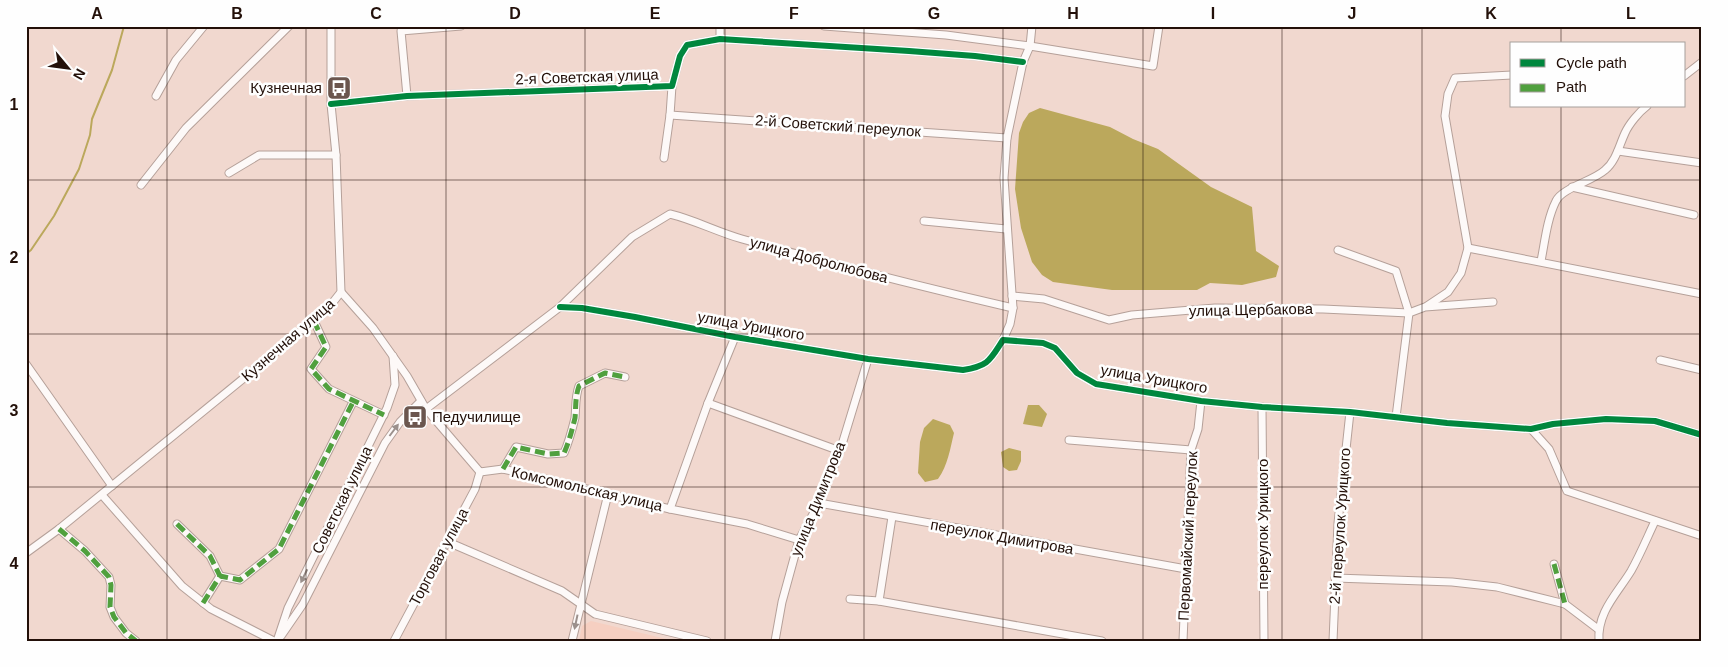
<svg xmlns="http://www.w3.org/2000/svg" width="1728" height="667" font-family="Arial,sans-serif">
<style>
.built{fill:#f6cfc1}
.water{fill:#bba85c}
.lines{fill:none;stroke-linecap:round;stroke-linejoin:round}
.stream{stroke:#bba85c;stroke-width:2}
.street-casing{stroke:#b5a099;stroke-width:9}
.street{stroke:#fdf9f8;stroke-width:7}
.quiet{stroke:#50a03e;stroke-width:5;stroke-dasharray:10 5;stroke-linecap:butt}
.cycleway-casing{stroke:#fefefe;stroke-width:9}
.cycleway{stroke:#00873e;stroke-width:6}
.oneway{fill:#9b908c}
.grid{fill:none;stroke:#231009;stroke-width:1;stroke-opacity:0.55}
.labels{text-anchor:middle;stroke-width:5;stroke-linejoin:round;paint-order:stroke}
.street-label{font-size:15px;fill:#231009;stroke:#fefefe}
.poi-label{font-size:15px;fill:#231009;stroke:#fefefe;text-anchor:end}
.neatline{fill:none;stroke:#231009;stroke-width:2}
.grid-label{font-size:16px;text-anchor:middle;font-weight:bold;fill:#231009}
</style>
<rect width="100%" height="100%" fill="#f1d8cf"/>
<polygon class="built" points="591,621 662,638 675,641 579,641 582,626"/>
<g class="water">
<polygon points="1040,108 1110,127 1133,139 1158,149 1211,187 1252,207 1256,251 1279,266 1276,277 1242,285 1210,283 1197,290 1112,290 1053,282 1042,275 1032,262 1021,228 1015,189 1019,133 1023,122 1029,113"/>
<polygon points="1028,405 1039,405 1047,414 1042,427 1023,424"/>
<path d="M933,419L950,425L954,433C950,449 948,465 938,479L925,482L918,473L920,442L924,428Z"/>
<polygon points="1009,448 1021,451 1021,461 1017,470 1009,471 1003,467 1001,452"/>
</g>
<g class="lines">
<polyline class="stream" points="26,254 31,250 54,216 79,169 90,135 92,119 112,70 124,26"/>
<defs>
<g id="street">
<polyline points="720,26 720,39"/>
<polyline points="824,26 946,35 1030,46 1153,66 1159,26"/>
<polyline points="1684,76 1702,62"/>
<polyline points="156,96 176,60 204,26"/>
<polyline points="407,96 401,31 461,26"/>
<polyline points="331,104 407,96 672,86 680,56 687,45 720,39 909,51 975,56 1023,62"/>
<polyline points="670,115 1007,138"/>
<polyline points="1618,151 1702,163"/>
<polyline points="664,158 670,115 672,86"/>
<polyline points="229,173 259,155 336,155"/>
<polyline points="141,185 186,128 289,26"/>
<polyline points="1572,187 1694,215"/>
<polyline points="924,221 1006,229"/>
<polyline points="1468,248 1702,294"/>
<polyline points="1338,250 1396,271 1409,313 1396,417"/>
<path d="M1541,261C1545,241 1547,219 1556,201C1562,188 1593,181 1605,170C1616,161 1619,146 1625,133C1629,124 1639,112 1647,106"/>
<polyline points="341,292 373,328 407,376 426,409 480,472 503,469 670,509 747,524 799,540"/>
<polyline points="1012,296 1044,299 1109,320 1132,315 1215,308 1323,309 1409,313 1425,307 1493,302"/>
<polyline points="1427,306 1448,292 1461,273 1468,248 1445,116 1448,94 1455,78 1512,75"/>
<path d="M560,307L582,308L635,317L735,337L868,359L963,370C989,366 990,360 1003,340L1043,343L1055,348L1077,373L1096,384L1201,401L1262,407L1350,412L1447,423L1531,429L1553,424L1606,419L1655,421L1702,435"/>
<polyline points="314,321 326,347 311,369 329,389 384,415"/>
<polyline points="1003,340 1010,324 1013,308 1004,178 1007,138 1023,62 1030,46 1032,26"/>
<polyline points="1660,360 1702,370"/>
<polyline points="26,364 112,486"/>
<polyline points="708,403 840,451"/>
<polyline points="1262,407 1264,641"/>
<path d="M426,409L560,307L632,237L670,214C695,220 717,232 742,239C832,264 922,287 1013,308"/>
<polyline points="1531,429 1549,449 1567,491 1702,536"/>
<polyline points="1069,440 1191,450"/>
<path d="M503,469L516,447L548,454L564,453C569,442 572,430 575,418C576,407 575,397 579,386L605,373L625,377"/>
<polyline points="102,495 182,586 211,609 274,641"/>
<polyline points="819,503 1186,569"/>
<polyline points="670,509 708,403 735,337"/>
<polyline points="892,517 879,601 1102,641"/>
<polyline points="177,524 210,556 220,576"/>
<polyline points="59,529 85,551 109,577 111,585 110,607 114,617 126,633 136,641"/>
<polyline points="448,542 562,591 595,614 707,641"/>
<polyline points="26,553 59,529 326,311 341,292 336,155 331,104 331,26"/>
<polyline points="1554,564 1565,604"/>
<polyline points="1335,578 1452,582 1497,587 1565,604 1598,629"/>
<polyline points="850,599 879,601"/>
<polyline points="203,603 220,576 240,580 279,549 353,402"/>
<polyline points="281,636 303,604 385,443 400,422 421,401"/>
<polyline points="277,641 288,608 387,408 395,385 393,356"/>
<polyline points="394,641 475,489 480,472"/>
<polyline points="572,641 608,494"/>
<polyline points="775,641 782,602 799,540 819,503 840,451 868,359"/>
<polyline points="1183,641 1191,450 1198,429 1201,401"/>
<polyline points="1333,641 1338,523 1350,412"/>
<path d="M1599,641C1597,612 1617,594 1631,571C1640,555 1647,538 1655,521"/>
</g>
</defs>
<use href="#street" class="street-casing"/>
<use href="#street" class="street"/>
<g class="quiet">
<polyline points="314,321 326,347 311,369 329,389 384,415"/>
<path d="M503,469L516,447L548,454L564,453C569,442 572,430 575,418C576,407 575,397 579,386L605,373L625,377"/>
<polyline points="177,524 210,556 220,576"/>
<polyline points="59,529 85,551 109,577 111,585 110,607 114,617 126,633 136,641"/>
<polyline points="1554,564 1565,604"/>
<polyline points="203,603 220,576 240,580 279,549 353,402"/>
</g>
<defs>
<g id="cycleway">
<polyline points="331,104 407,96 672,86 680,56 687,45 720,39 909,51 975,56 1023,62"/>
<path d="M560,307L582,308L635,317L735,337L868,359L963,370C989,366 990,360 1003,340L1043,343L1055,348L1077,373L1096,384L1201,401L1262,407L1350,412L1447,423L1531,429L1553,424L1606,419L1655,421L1702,435"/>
</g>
</defs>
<use href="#cycleway" class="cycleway-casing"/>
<use href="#cycleway" class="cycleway"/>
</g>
<defs><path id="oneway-solid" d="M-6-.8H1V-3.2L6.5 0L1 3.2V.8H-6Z" transform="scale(1.25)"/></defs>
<g class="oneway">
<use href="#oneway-solid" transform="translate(394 430) rotate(-53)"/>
<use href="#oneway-solid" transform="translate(304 576) rotate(116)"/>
<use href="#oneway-solid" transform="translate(576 622) rotate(102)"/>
</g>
<path class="grid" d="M167,26V641M306,26V641M446,26V641M585,26V641M725,26V641M864,26V641M1003,26V641M1143,26V641M1282,26V641M1422,26V641M1561,26V44M1561,106V641M26,180H1702M26,334H1702M26,487H1702"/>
<defs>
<symbol id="bus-square" viewBox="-11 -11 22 22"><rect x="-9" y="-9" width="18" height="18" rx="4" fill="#6b564e" stroke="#fefefe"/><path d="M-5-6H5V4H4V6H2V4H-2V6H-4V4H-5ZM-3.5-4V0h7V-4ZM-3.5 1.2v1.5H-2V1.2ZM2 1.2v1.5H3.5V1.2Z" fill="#fff"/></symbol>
</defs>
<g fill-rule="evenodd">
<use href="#bus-square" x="325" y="74" width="28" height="28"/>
<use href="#bus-square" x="401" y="403" width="28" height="28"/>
</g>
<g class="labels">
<g class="street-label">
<text transform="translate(587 77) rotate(-2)" y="5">2-я Советская улица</text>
<text transform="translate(838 126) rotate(4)" y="5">2-й Советский переулок</text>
<text transform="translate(819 260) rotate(15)" y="5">улица Добролюбова</text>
<text transform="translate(1251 310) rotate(-1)" y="5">улица Щербакова</text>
<text transform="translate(751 326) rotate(10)" y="5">улица Урицкого</text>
<text transform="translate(288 340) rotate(-41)" y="5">Кузнечная улица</text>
<text transform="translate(1154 379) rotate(10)" y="5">улица Урицкого</text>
<text transform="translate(587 489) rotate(13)" y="5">Комсомольская улица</text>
<text transform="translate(818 499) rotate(-68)" y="5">улица Димитрова</text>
<text transform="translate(342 500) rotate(-64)" y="5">Советская улица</text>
<text transform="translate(1263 524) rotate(-90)" y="5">переулок Урицкого</text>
<text transform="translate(1340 526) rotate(-86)" y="5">2-й переулок Урицкого</text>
<text transform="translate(1188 536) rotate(-87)" y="5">Первомайский переулок</text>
<text transform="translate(1002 537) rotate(10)" y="5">переулок Димитрова</text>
<text transform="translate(439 557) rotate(-62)" y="5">Торговая улица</text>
</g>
<g class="poi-label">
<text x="322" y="93">Кузнечная</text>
<text x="432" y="422" text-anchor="start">Педучилище</text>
</g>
</g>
<rect width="1728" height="667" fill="none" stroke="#fefefe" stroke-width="55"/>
<rect x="1510" y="42" width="175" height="65" fill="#fefefe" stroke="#a69f9c"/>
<rect x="1520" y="59" width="25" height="8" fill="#00873e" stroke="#a69f9c"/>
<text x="1556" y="68" font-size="15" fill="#231009">Cycle path</text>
<rect x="1520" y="84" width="25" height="8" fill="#50a03e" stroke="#a69f9c"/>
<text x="1556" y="92" font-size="15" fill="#231009">Path</text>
<g transform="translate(68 68) rotate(119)" stroke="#fefefe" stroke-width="4" paint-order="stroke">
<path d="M0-4L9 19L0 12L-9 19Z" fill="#231009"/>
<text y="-8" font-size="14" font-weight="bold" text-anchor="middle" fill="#231009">N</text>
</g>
<rect x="28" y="28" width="1672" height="612" class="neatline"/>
<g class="grid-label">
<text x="97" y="19">A</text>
<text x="237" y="19">B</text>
<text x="376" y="19">C</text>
<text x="515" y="19">D</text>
<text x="655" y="19">E</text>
<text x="794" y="19">F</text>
<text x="934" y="19">G</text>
<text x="1073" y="19">H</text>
<text x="1213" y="19">I</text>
<text x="1352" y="19">J</text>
<text x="1491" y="19">K</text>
<text x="1631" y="19">L</text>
<text x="14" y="110">1</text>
<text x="14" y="263">2</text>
<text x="14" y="416">3</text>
<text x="14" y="569">4</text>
</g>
</svg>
